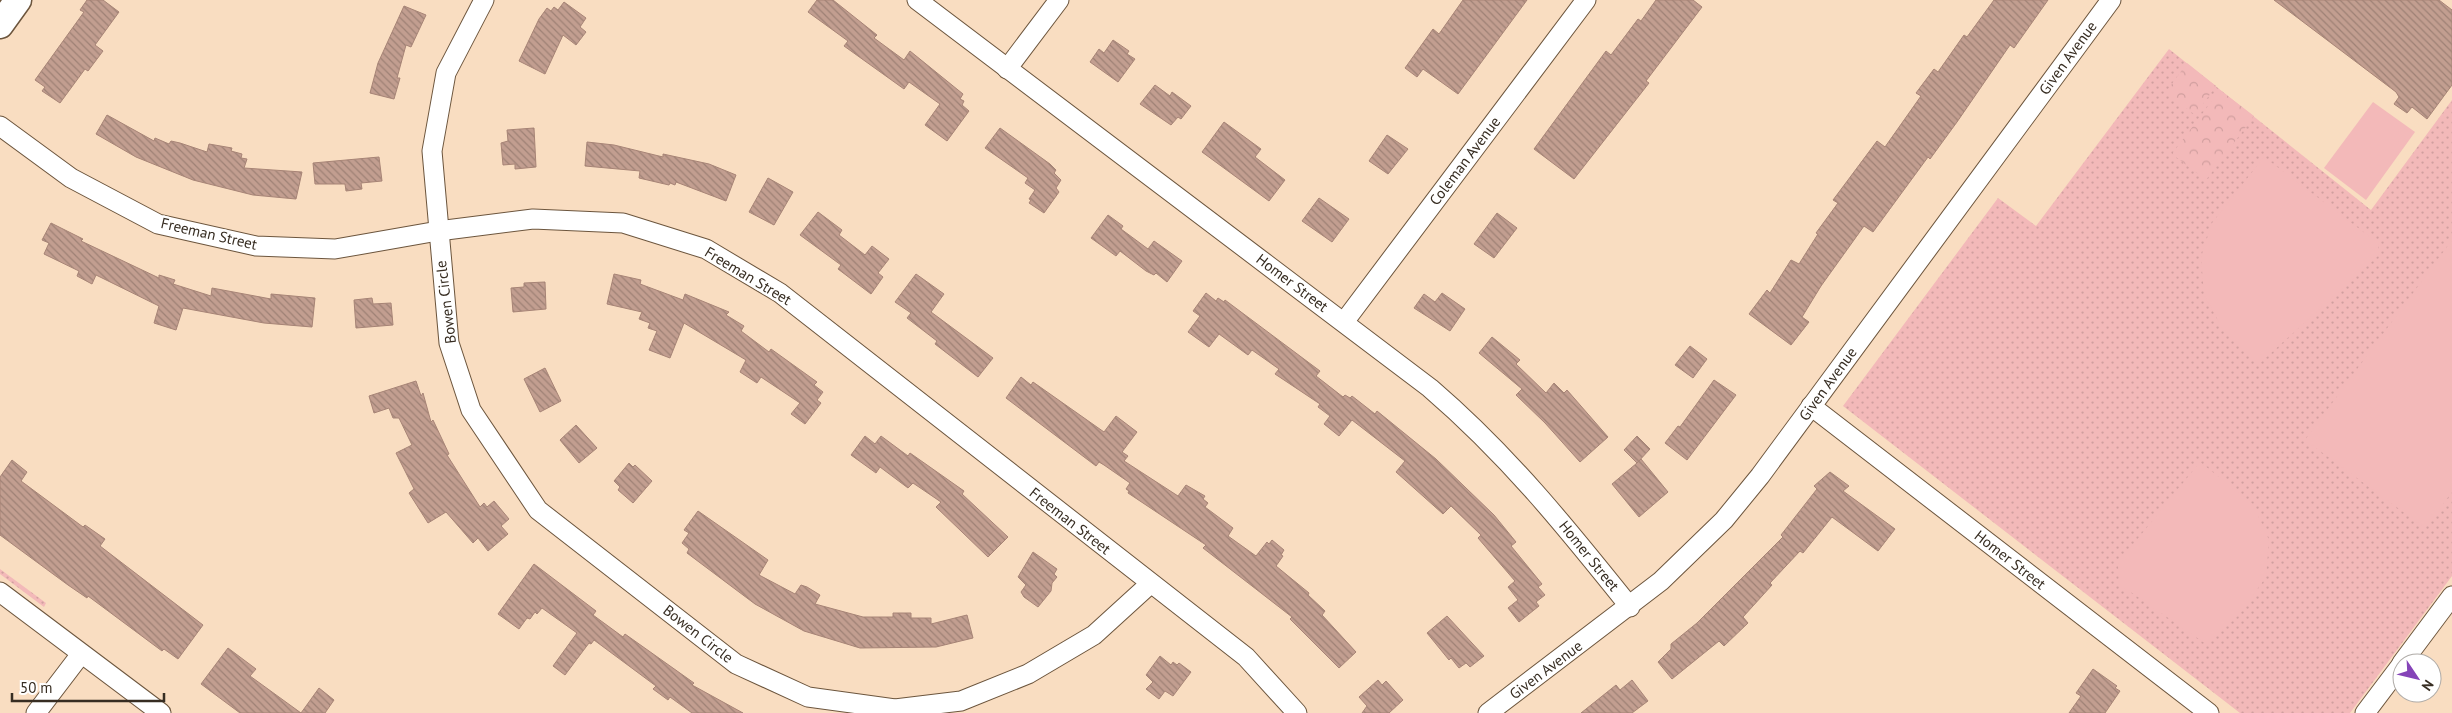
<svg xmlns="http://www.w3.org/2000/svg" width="2452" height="713" font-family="'PT Sans',sans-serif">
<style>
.grass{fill:url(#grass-dots)}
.park{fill:url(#park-crowns)}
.pitch{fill:#f3b9b9}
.building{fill:url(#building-back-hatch);stroke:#a78476}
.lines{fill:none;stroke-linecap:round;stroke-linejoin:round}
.street-casing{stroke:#6c553d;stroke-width:21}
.secondary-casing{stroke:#6c553d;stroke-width:29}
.street{stroke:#fff;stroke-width:19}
.secondary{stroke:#fff;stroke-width:26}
.labels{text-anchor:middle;stroke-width:4.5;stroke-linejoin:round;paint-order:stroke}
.street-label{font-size:15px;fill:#372d22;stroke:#fff}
</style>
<defs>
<pattern id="grass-dots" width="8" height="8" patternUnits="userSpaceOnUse" patternTransform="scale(1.25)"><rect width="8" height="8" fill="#f3b9b9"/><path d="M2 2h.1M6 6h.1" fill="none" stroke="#d19f9f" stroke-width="1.8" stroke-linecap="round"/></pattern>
<pattern id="park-crowns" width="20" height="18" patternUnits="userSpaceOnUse" patternTransform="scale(1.25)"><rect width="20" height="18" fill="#f3b9b9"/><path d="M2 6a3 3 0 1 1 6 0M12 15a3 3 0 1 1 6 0" fill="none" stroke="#d19f9f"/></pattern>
<pattern id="building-back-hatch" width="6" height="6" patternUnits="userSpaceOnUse" patternTransform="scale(1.25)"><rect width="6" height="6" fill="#c29e90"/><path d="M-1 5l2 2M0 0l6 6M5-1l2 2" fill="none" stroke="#9e8175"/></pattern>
</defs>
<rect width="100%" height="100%" fill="#f9ddc1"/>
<g class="grass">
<polygon points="2169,49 2371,210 2452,100 2452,576 2350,713 2240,713 1843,406 1998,198 2036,226"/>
<polygon points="0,569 46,603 44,607 0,574"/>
</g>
<g class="park">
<polygon points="2187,63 2216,86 2195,115 2166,92"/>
<polygon points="2220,90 2254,116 2206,180 2172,154"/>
</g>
<g class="pitch">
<polygon points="2373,102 2415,132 2366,200 2324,168"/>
<polygon points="2264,157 2378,243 2379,255 2260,363 2219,322 2204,295 2201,257 2212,223"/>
<polygon points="2452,240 2452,492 2425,528 2305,440"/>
<polygon points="2200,462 2253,504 2269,540 2266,577 2239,615 2206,644 2119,584 2118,563"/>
</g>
<g class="building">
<polygon points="87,0 103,0 119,12 95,45 103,51 88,71 85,69 60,103 42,91 45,87 35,80 84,12 80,10"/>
<polygon points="817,0 833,0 877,35 874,38 904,60 910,51 963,94 960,99 964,101 962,105 969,111 947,141 925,125 940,104 909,82 904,89 844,46 848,41 808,12"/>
<polygon points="1463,0 1527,0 1458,94 1423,69 1417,77 1405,68 1433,29 1439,34"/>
<polygon points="1656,0 1693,0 1702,7 1646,81 1649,83 1574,179 1534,149 1606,51 1611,55 1638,19 1641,21"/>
<polygon points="1994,0 2048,0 2014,48 2010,45 1957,122 1930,159 1928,157 1873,232 1864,226 1821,286 1802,317 1809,322 1791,345 1749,314 1767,290 1770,293 1791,260 1799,264 1818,234 1816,233 1838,203 1833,200 1848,180 1877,141 1885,147 1921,96 1916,93 1934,69 1938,72 1964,35 1967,37"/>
<polygon points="2274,0 2439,0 2452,10 2452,85 2427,119 2412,107 2407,113 2394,104 2399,97 2396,92"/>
<polygon points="564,2 586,18 580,27 586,32 576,45 563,35 545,74 519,61 539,19 547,8 551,11 554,7 558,10"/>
<polygon points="404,6 426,15 411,47 406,45 397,78 400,78 394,99 370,93 378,63"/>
<polygon points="1113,40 1129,51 1127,54 1135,59 1118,82 1090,62 1099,49 1104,53"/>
<polygon points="1155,85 1170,96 1172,92 1191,106 1181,119 1178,117 1171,125 1140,104"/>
<polygon points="107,115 154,141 155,138 169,144 171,141 180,143 207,152 209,144 232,148 231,151 242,154 241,158 247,159 244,168 302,172 296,199 253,195 193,180 136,157 96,134"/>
<polygon points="1224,122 1261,149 1255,157 1285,180 1269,201 1202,152"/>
<polygon points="534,128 536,167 515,169 515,164 503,165 501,143 508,141 507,130"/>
<polygon points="1000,128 1050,164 1056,170 1054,173 1061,180 1056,188 1059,192 1044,213 1029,203 1031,200 1029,199 1035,190 1025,183 1028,178 985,148"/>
<polygon points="1387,135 1408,149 1388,174 1369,161"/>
<polygon points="587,142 614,145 663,157 663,154 709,164 736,175 726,201 676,182 675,185 670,183 669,185 639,178 640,171 585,166"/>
<polygon points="379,157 382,181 361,183 362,189 346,191 345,184 315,184 313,163"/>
<polygon points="768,178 793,192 774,225 749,212"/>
<polygon points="1319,198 1349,219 1332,242 1302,221"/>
<polygon points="818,212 842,230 839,235 865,255 872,246 889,259 878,273 883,277 871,294 838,269 841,265 800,235"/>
<polygon points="1497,213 1517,228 1494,258 1474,244"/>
<polygon points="1108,215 1123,226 1121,229 1148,249 1154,241 1182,261 1167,282 1156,273 1154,275 1146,271 1120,251 1116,256 1091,238"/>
<polygon points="51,223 83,239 81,241 159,278 159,275 175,280 173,284 211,296 212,288 271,299 271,294 315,298 312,327 264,323 183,308 176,330 154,323 159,306 96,275 92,284 77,276 79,271 44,254 49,243 42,240"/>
<polygon points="614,274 641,280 640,284 683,300 685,294 729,312 726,315 744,326 741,331 769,352 771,349 817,382 814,385 823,392 817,400 821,403 805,424 791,414 800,403 761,377 757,383 740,372 746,360 684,323 670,358 649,350 657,331 648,328 650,323 639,319 642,312 607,304"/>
<polygon points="916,274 944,294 931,312 993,358 978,377 935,344 937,341 907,318 911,313 895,302"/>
<polygon points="545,282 546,309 513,312 511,288 524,287 524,283"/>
<polygon points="1206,293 1216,301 1218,298 1224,302 1225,300 1320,371 1316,376 1343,397 1345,395 1350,398 1352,396 1375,414 1377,411 1436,459 1494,515 1516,542 1511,546 1542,584 1538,587 1545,595 1536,602 1539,606 1519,622 1508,608 1518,600 1508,587 1515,581 1478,538 1481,535 1451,506 1443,514 1396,472 1405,461 1352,420 1339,436 1324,424 1330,416 1318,407 1320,404 1275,374 1279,369 1252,350 1248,355 1219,334 1209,347 1188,332 1200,316 1193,311"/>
<polygon points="1442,293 1465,309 1450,331 1414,308 1424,294 1435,302"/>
<polygon points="372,298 373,304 391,303 393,325 356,328 354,300"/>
<polygon points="1492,337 1520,360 1516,364 1546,393 1554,383 1564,393 1567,390 1608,437 1580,462 1545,423 1516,395 1522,389 1479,353"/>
<polygon points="1690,346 1707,359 1693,378 1675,365"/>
<polygon points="545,368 561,401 540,412 524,379"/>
<polygon points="1021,377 1031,385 1033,382 1104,432 1116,416 1137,432 1122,452 1128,456 1124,461 1178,496 1186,485 1205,496 1203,499 1208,503 1205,507 1233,528 1228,536 1256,556 1267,542 1269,544 1272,540 1284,550 1281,555 1283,556 1276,566 1309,593 1308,595 1325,611 1322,615 1356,652 1339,668 1290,619 1292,617 1203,548 1206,545 1128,493 1129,491 1126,489 1130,483 1104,465 1099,462 1096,466 1006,398"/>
<polygon points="1714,380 1736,395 1687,460 1665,443 1678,426 1680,427"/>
<polygon points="416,381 421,396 423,393 431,422 433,420 449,454 447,455 480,507 484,503 487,507 494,501 509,519 501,526 508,534 488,551 478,538 473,543 446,512 428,523 409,493 414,489 396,453 412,445 399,418 393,418 389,408 374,413 369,396"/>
<polygon points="576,425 597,448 579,463 560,440"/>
<polygon points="865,436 875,444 881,436 908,456 910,453 964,491 962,494 1008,537 988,557 936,507 941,502 913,483 908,488 880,467 876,473 851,455"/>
<polygon points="1637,436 1650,449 1637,463 1641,459 1668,492 1639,517 1612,484 1637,463 1624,450"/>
<polygon points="12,460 27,472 21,481 83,527 85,525 105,539 100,546 203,625 178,659 164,649 162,651 88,596 87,598 68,585 0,535 0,477"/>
<polygon points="629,463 633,467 635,465 652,481 633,503 618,490 620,487 614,481"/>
<polygon points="1830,472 1849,486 1843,491 1895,529 1878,551 1832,517 1803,553 1800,551 1770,583 1772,585 1743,617 1748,623 1724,646 1719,641 1672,679 1658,662 1671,649 1671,644 1697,623 1783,537 1781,535 1817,489 1814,486"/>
<polygon points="698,511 768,560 759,575 795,594 801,585 807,587 820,595 815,604 863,617 893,617 893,613 911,613 911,618 931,618 931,624 967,615 973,638 936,647 860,648 804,631 755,604 687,553 689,549 682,543 689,533 684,530"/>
<polygon points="1033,552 1057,569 1054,574 1057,577 1052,583 1051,591 1038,607 1024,597 1021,592 1026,585 1018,577"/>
<polygon points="534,564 596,611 593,615 623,637 625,634 694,683 692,685 743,713 692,713 670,697 668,700 653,689 656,686 594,640 591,644 589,643 565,675 553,666 577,633 542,608 537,614 535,612 530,619 527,618 519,629 498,614"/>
<polygon points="1447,616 1484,656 1470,667 1466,663 1459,668 1451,658 1449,660 1427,633"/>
<polygon points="228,648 256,669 250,676 301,713 319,688 334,700 325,713 240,713 201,684"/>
<polygon points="1160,656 1171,665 1173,662 1177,665 1179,663 1191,672 1173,696 1165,691 1159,699 1146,689 1153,682 1146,675"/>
<polygon points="2093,669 2117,686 2115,688 2120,691 2105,713 2069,713 2081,696 2076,693"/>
<polygon points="1378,680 1382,685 1386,681 1403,700 1389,713 1362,713 1367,706 1359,697"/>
<polygon points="1632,680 1648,701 1632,713 1581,713 1616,685 1620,690"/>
</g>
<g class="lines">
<defs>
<g id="street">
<polyline points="484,0 446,73 432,151 449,343 471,410 538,510 736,664 808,697 895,709 961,701 1028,674 1094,635 1150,584"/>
<path d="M917,0L1430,388C1508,455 1566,527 1630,607"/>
<polyline points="1007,69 1059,0"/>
<polyline points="0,126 71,178 158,224 256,246 335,249 438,231 533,219 623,223 706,249 780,293 1246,657 1297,713"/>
<polyline points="1344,322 1586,0"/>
<polyline points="1811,406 2209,713"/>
<polyline points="0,592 161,713"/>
<polyline points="2402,663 2452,596"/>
<polyline points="36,713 81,654"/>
<polyline points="1488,713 1661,581 1724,520 1760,476 2111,0"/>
<polyline points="2365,713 2402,664"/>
</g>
<polyline id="secondary" points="0,25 18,0"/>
</defs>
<use href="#street" class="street-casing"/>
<use href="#secondary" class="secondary-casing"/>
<use href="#street" class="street"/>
<use href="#secondary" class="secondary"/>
</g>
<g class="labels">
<g class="street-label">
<text transform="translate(2068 58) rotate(-54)" y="5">Given Avenue</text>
<text transform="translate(1465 161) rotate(-53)" y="5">Coleman Avenue</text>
<text transform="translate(209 234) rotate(13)" y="5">Freeman Street</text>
<text transform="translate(748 276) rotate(31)" y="5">Freeman Street</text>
<text transform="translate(1292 283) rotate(37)" y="5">Homer Street</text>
<text transform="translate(446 302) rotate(-97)" y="5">Bowen Circle</text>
<text transform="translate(1828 384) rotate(-54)" y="5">Given Avenue</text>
<text transform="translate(1070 521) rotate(38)" y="5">Freeman Street</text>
<text transform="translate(1589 556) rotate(51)" y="5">Homer Street</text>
<text transform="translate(2010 560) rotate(38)" y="5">Homer Street</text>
<text transform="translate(698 634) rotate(38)" y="5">Bowen Circle</text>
<text transform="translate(1546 670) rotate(-37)" y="5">Given Avenue</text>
</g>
</g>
<g transform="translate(2417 678) rotate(125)"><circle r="24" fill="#ffffff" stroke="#afaba7"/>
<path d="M0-4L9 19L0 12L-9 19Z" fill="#8544b8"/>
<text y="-8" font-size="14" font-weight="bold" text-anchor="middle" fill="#372d22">N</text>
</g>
<path d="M12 693v8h152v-8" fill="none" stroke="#372d22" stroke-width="2.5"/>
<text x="20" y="693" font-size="15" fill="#372d22" stroke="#ffffff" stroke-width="4" paint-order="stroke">50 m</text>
</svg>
